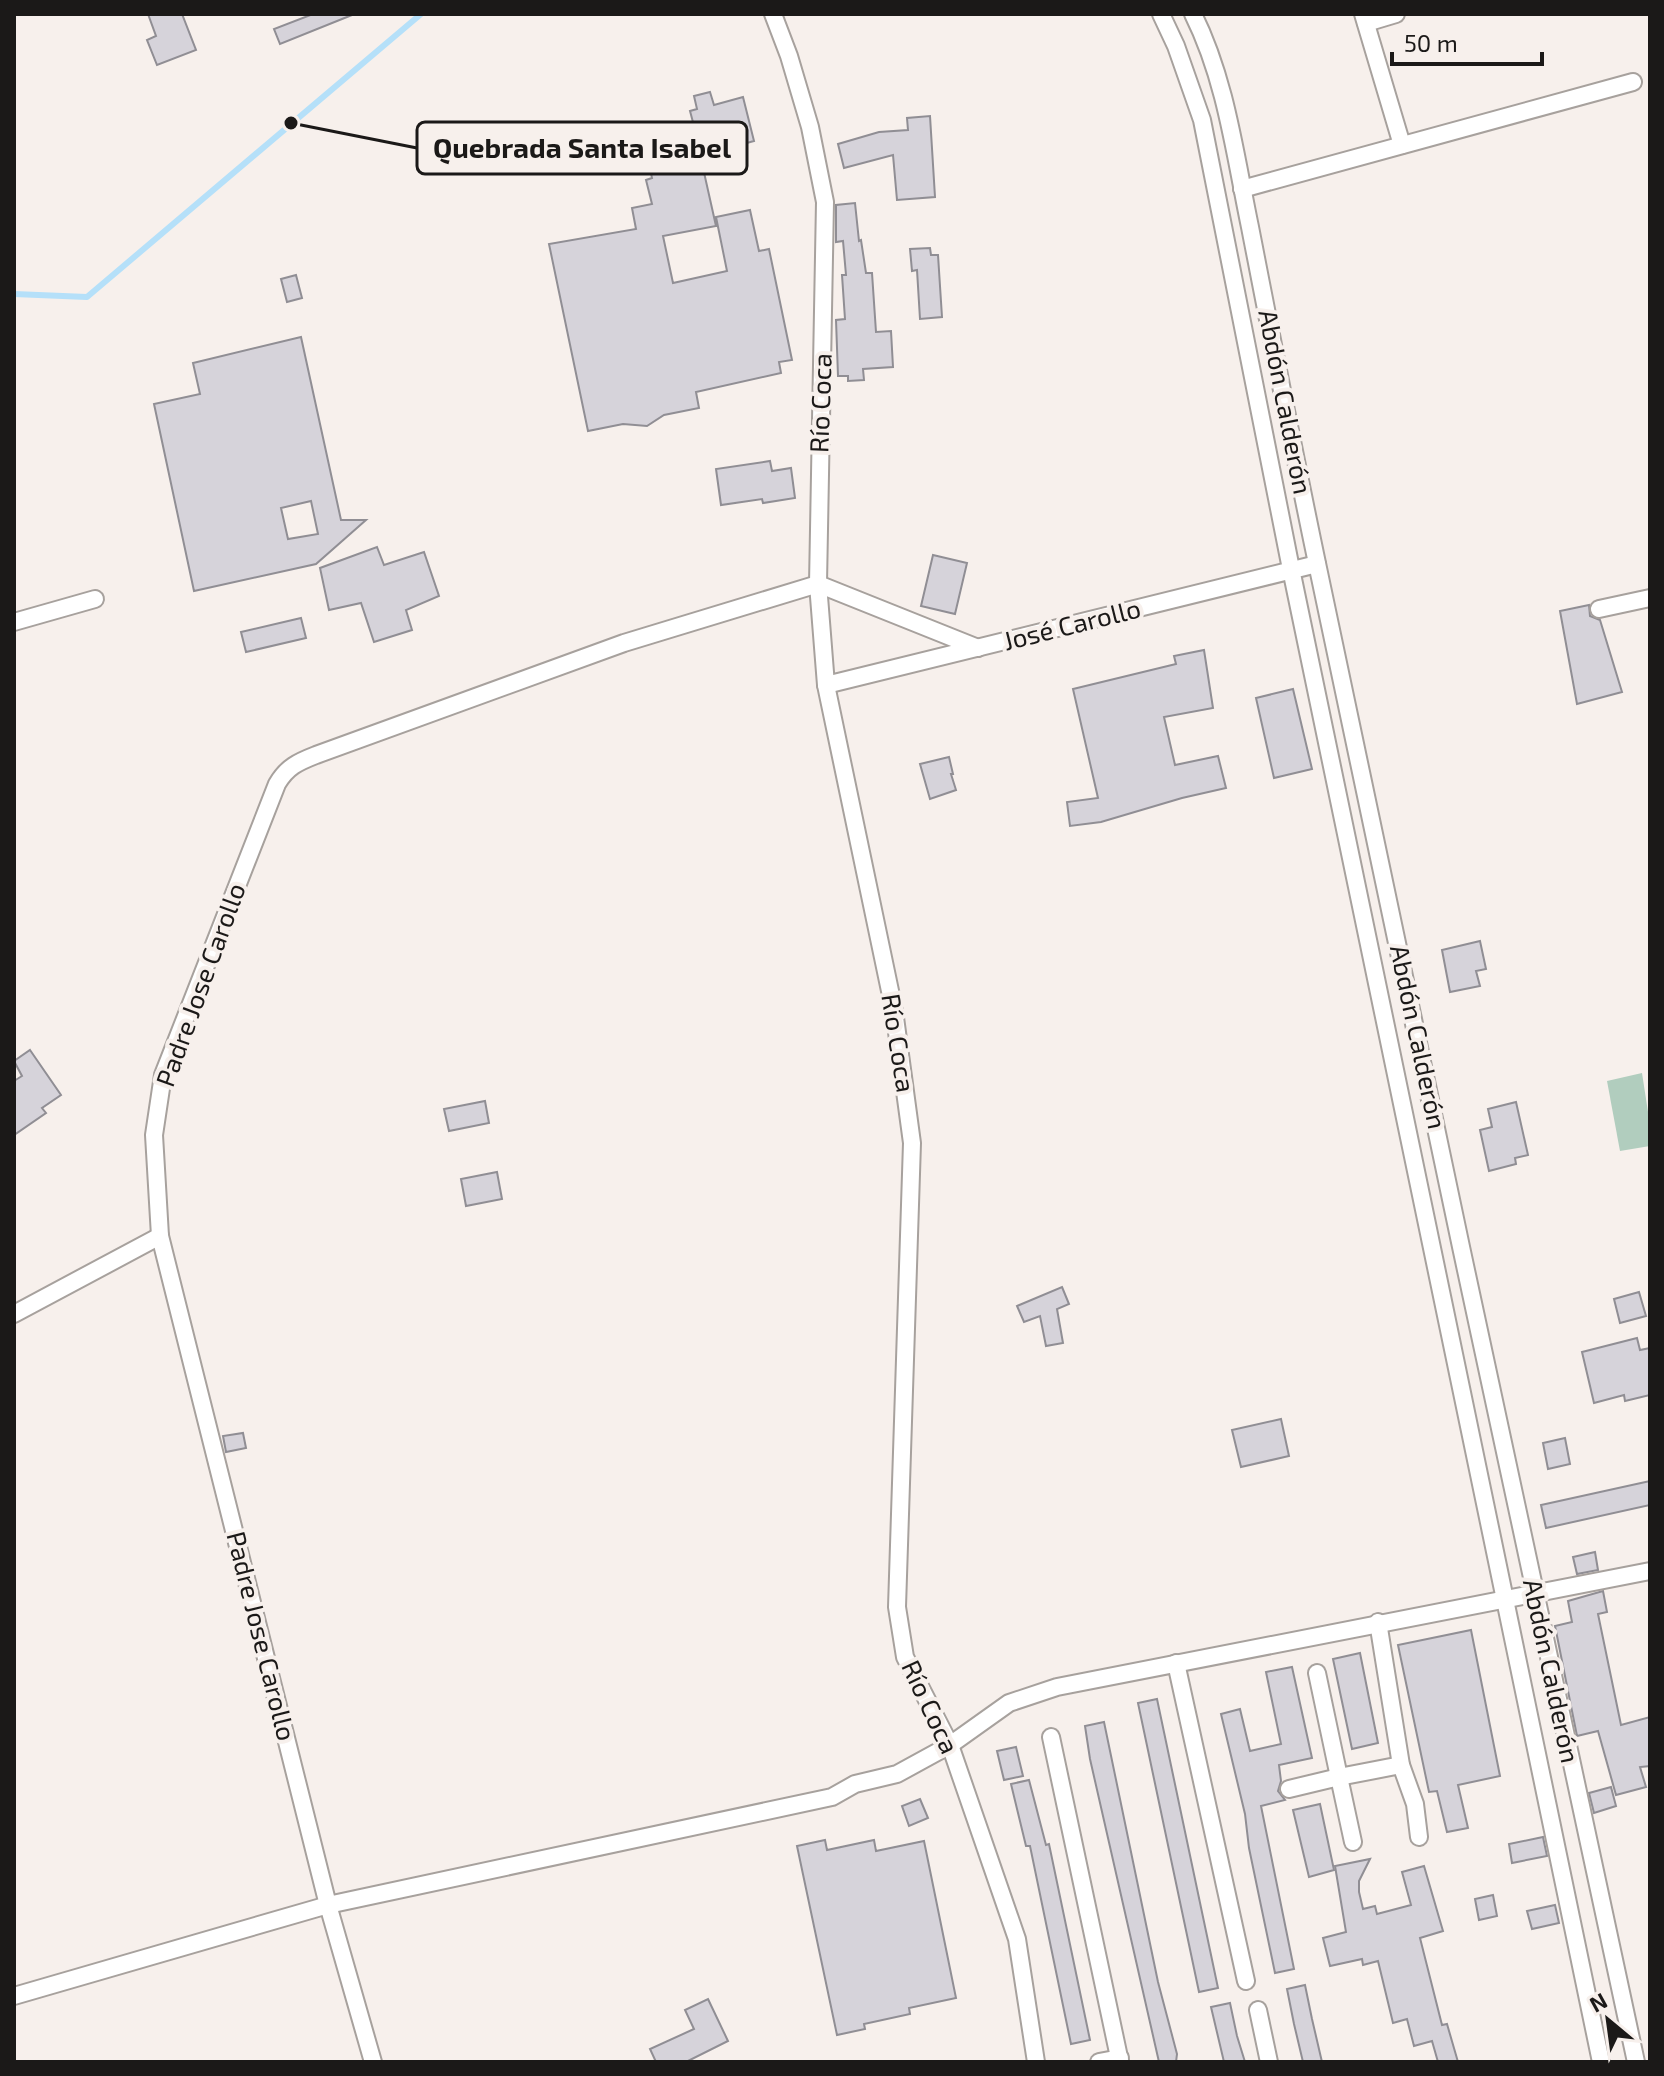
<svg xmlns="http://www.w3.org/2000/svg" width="1664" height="2076" font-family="'Exo 2',sans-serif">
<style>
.green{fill:#b1cdbe}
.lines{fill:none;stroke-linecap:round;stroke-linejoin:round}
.stream{stroke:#b5e0f9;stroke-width:6}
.building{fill:#d6d3da;stroke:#908e94;stroke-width:2;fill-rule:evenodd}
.street-casing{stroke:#a7a19d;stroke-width:20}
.street{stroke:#fff;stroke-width:16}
.labels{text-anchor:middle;stroke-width:8;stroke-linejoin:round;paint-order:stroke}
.street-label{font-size:26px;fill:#1b1918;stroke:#f7f0ec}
.leader{fill:none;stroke:#1b1918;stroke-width:3}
.callout-dot{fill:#1b1918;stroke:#f7f0ec;stroke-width:3}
.callout{fill:#f7f0ec;stroke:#1b1918;stroke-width:3}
.callout-label{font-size:28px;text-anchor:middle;font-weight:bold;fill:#1b1918}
</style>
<rect width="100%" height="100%" fill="#f7f0ec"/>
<polygon class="green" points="1642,1073 1650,1125 1650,1146 1620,1151 1607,1081"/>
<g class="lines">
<polyline class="stream" points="14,294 87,297 421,14"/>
</g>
<g class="building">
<polygon points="148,14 182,14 196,50 157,65 147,40 156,36"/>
<polygon points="313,14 352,15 280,44 274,29"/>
<polygon points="710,92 714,105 743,97 754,141 721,150 722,154 701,159 716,226 663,236 673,283 727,271 716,217 750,210 759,251 769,249 792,360 779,362 781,373 696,392 699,408 664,415 647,426 623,424 588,431 549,244 636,229 632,208 652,204 646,180 652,178 645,145 663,134 684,132 684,129 694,126 690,111 697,109 694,96"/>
<polygon points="930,116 935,197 897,200 893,155 844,168 838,144 879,132 908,130 907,118"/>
<polygon points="855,203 859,241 861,240 866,273 872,273 876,332 891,331 893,367 863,369 864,380 848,381 848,376 838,376 836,320 845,319 842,275 846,275 843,241 836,242 836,205"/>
<polygon points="930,248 931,255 938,255 942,317 920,319 917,270 912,271 910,249"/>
<polygon points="296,275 302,298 287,302 281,279"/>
<path d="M301,337L341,520H366L316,564L194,591L154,404L200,394L193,363ZM311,501L318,534L288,539L281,508Z"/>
<polygon points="770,461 772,471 791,468 795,498 763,503 762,499 721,505 716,469"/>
<polygon points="377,547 384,565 424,552 439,596 406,610 412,630 374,642 361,603 329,610 320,568"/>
<polygon points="933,555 967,563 955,614 921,606"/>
<polygon points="1589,605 1590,616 1600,620 1622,692 1577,704 1560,611"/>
<polygon points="301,618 306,638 246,652 241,632"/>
<polygon points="1204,650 1213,708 1164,717 1175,765 1218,756 1226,788 1182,798 1101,822 1070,826 1067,802 1098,798 1073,689 1176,664 1174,656"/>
<polygon points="1293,689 1312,769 1274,778 1256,698"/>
<polygon points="949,757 953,774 951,774 956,790 930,799 920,764"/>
<polygon points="1480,941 1486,969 1476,971 1480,986 1450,992 1442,950"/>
<polygon points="30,1050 61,1095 42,1108 46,1113 14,1135 14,1081 22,1076 14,1061"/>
<polygon points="485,1101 489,1123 449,1131 444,1109"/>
<polygon points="1516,1102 1528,1155 1515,1158 1516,1164 1489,1171 1480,1130 1492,1127 1488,1109"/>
<polygon points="497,1172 502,1199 466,1206 461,1179"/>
<polygon points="1062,1287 1069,1304 1057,1309 1063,1343 1046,1346 1040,1316 1024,1322 1017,1306"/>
<polygon points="1639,1292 1646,1316 1620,1323 1614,1299"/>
<polygon points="1637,1338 1640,1350 1650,1348 1650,1395 1625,1401 1624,1395 1594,1403 1582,1352"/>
<polygon points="1281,1419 1289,1456 1241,1467 1232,1430"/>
<polygon points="243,1433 246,1448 226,1452 223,1436"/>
<polygon points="1565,1438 1570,1464 1548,1469 1543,1443"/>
<polygon points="1650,1481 1650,1505 1546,1528 1541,1505"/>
<polygon points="1595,1552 1598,1570 1577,1574 1573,1557"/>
<polygon points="1603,1591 1607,1612 1598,1614 1621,1725 1650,1717 1650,1766 1640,1767 1646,1787 1616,1795 1598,1731 1577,1736 1555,1626 1572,1622 1568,1601"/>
<polygon points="1471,1630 1500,1776 1458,1785 1468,1828 1447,1832 1437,1791 1429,1792 1398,1645"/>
<polygon points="1360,1653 1378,1743 1352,1749 1333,1659"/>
<polygon points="1292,1667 1312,1758 1279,1765 1281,1781 1278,1791 1285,1800 1261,1806 1294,1969 1275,1973 1249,1848 1245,1814 1221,1714 1240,1709 1250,1751 1281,1744 1266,1672"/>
<polygon points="1157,1699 1218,1988 1199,1992 1138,1703"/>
<polygon points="1104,1722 1158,1982 1177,2054 1176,2062 1159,2062 1090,1759 1085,1726"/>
<polygon points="1016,1747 1023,1776 1004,1780 997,1751"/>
<polygon points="1029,1780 1046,1845 1049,1844 1090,2040 1071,2044 1030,1846 1026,1846 1011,1784"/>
<polygon points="1611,1787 1616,1806 1594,1813 1589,1793"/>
<polygon points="920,1799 928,1818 909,1826 902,1806"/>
<polygon points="1320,1804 1334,1870 1309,1877 1293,1810"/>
<polygon points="1543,1837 1547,1856 1512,1863 1509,1844"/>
<polygon points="825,1840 827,1850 874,1840 876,1851 924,1841 956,1998 909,2008 910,2014 864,2024 865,2029 837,2035 797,1846"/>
<polygon points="1370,1859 1359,1881 1359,1892 1363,1909 1375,1906 1377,1914 1411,1905 1402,1872 1424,1866 1443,1931 1420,1938 1442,2025 1447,2024 1458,2062 1438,2062 1432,2041 1414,2046 1407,2019 1393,2023 1378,1961 1363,1965 1362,1959 1330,1966 1323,1938 1346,1932 1335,1866"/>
<polygon points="1493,1895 1497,1916 1479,1920 1475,1899"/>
<polygon points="1555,1905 1559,1923 1532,1929 1527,1911"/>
<polygon points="1305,1985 1312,2019 1322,2062 1303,2062 1294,2024 1287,1989"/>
<polygon points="708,1999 728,2041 686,2062 656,2062 650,2049 694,2029 685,2010"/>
<polygon points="1230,2003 1237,2036 1245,2062 1224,2062 1211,2007"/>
</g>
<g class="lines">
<defs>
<g id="street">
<polyline points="773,14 789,56 810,127 825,202 818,584 826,685 894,1010 912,1143 897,1607 905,1657 950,1745 1017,1939 1036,2062"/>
<polyline points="1161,14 1176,46 1202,120 1291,569 1601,2062"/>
<path d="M1193,14C1226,80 1235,155 1250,227C1272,340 1294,454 1318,568C1423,1066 1527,1565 1636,2062"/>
<polyline points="1363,14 1402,145"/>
<polyline points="1366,23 1396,14"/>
<polyline points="1242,189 1633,82"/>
<polyline points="1599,609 1650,598"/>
<polyline points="14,622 95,599"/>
<polyline points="826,685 1317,564"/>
<polyline points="14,1314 160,1236"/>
<polyline points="1378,1622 1401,1765 1415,1804 1419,1837"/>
<polyline points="1176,1663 1246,1981"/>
<polyline points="1317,1673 1339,1777 1401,1765"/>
<polyline points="1051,1737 1120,2062"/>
<polyline points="1289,1789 1339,1777 1353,1842"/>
<polyline points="14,1996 328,1905 832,1797 855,1784 897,1774 950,1745 1009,1703 1057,1687 1650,1571"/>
<polyline points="1258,2010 1269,2062"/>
<path d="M373,2062L328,1905L160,1236L154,1135L163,1075L277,784C287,767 298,762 316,755L624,643L818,584L978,648"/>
<polyline points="1099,2062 1120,2058"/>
</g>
</defs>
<use href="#street" class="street-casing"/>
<use href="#street" class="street"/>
</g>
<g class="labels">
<g class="street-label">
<text transform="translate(1285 402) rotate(79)" y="9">Abdón Calderón</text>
<text transform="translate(821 403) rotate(-88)" y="9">Río Coca</text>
<text transform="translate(1072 625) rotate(-14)" y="9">José Carollo</text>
<text transform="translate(201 985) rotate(-70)" y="9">Padre Jose Carollo</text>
<text transform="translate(1418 1037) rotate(78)" y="9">Abdón Calderón</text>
<text transform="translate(898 1043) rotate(81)" y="9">Río Coca</text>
<text transform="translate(261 1636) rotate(76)" y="9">Padre Jose Carollo</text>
<text transform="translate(1551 1671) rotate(78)" y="9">Abdón Calderón</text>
<text transform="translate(930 1707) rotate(65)" y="9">Río Coca</text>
</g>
</g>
<path class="leader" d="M291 123L417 148"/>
<circle class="callout-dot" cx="291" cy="123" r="8"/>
<rect class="callout" x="417" y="122" width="330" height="52" rx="8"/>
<g class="callout-label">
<text x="582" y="158">Quebrada Santa Isabel</text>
</g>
<rect width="1664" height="2076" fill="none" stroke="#1b1918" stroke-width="32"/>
<g transform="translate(1608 2020) rotate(331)" stroke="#f7f0ec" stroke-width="6" paint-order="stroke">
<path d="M0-6L14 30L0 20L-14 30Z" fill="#1b1918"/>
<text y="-12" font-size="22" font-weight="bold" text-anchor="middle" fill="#1b1918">N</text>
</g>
<path d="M1392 52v12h150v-12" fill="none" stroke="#1b1918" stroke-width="4"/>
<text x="1404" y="52" font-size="24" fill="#1b1918" stroke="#f7f0ec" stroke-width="6" paint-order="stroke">50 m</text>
</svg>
